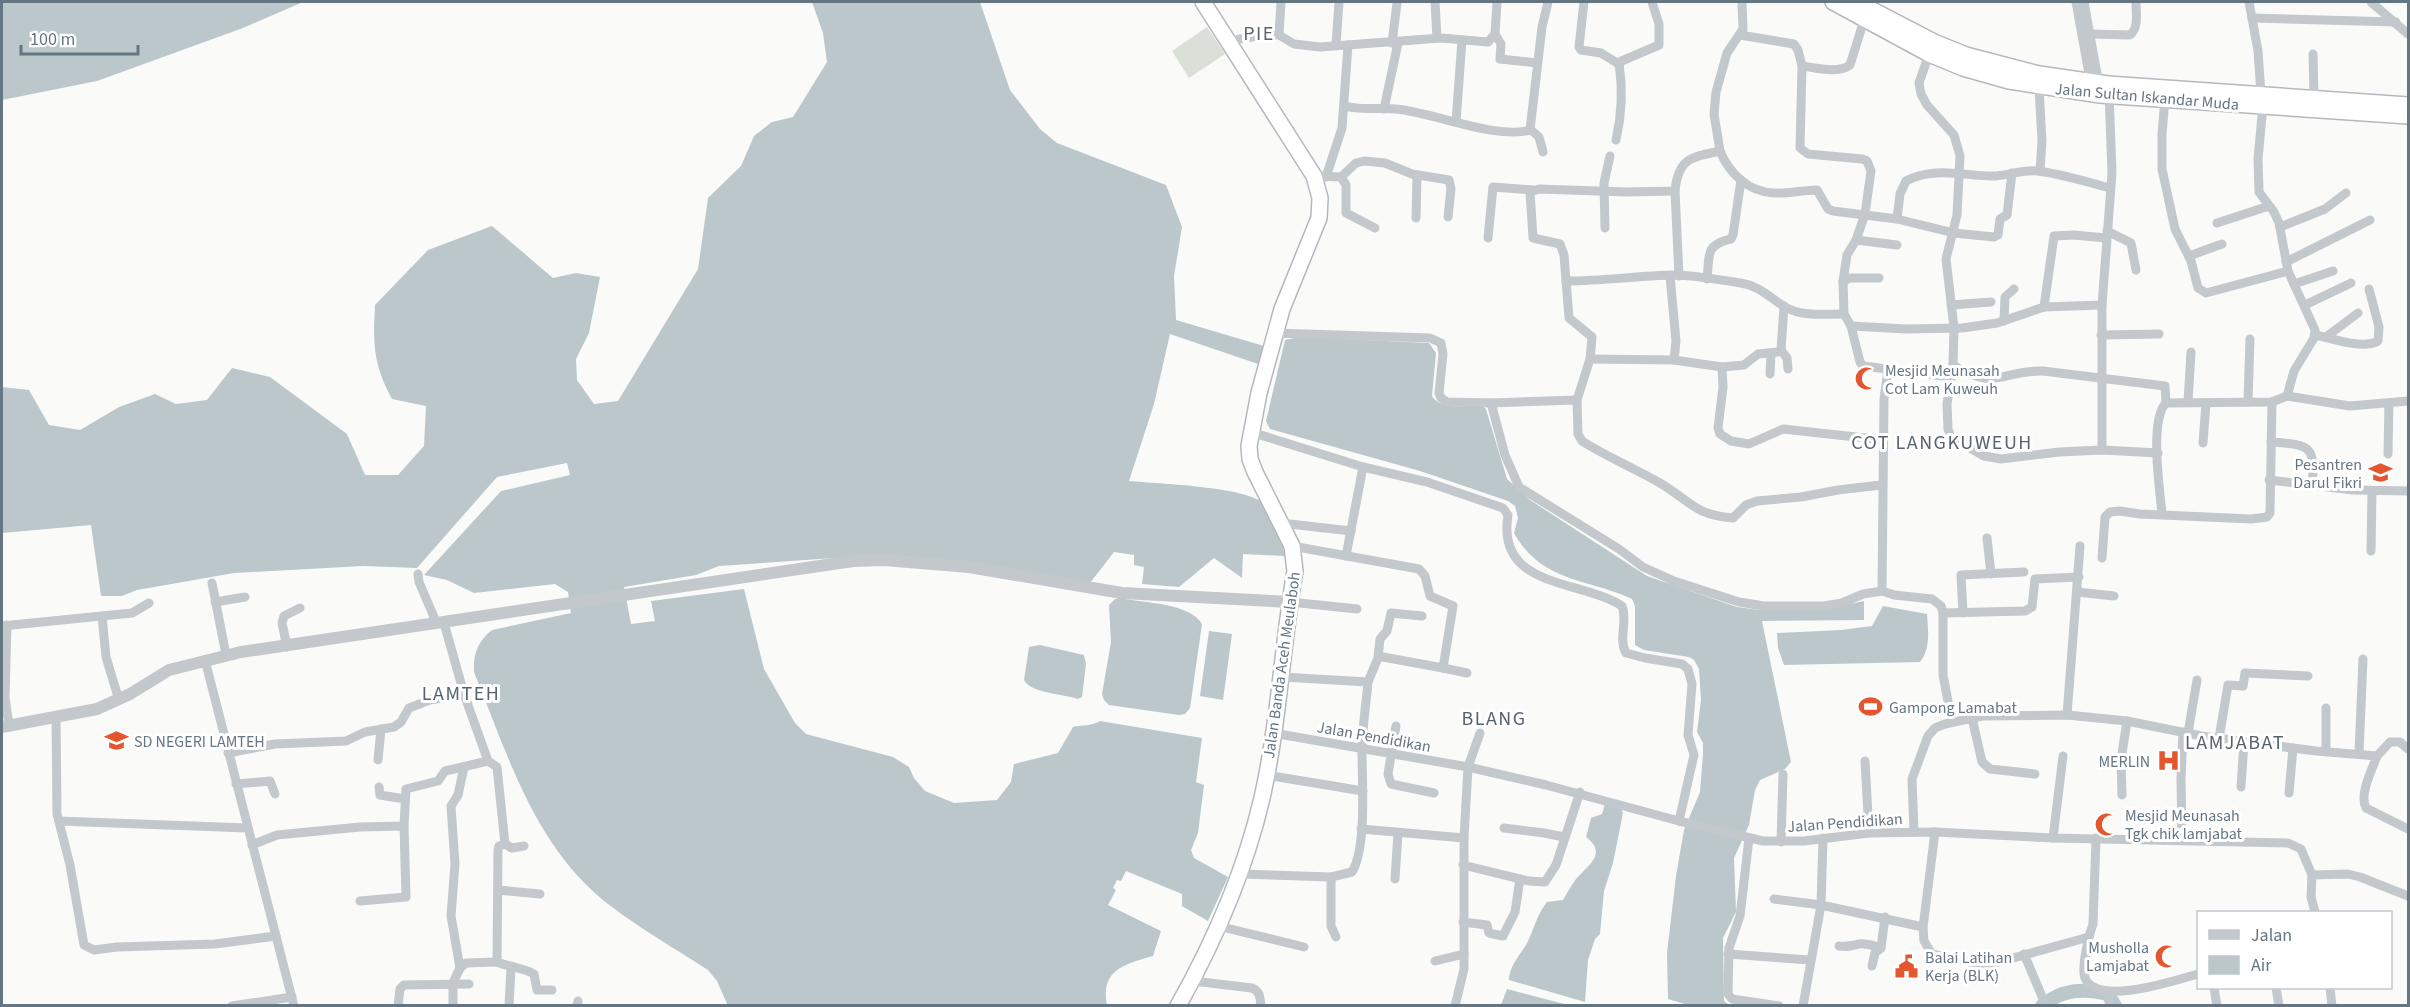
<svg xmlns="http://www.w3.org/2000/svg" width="2410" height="1007" font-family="'Source Sans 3',sans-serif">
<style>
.green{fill:#dadfd7}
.water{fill:#bbc7cb}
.pier{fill:#fafaf8}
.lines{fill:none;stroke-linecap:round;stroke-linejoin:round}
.river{stroke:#bbc7cb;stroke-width:14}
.trunk-casing{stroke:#b4b9bd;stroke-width:18}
.minor{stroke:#c3c8cc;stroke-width:9}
.tertiary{stroke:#c3c8cc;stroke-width:12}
.trunk{stroke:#fff;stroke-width:15}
.labels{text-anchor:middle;stroke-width:6;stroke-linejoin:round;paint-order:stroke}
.street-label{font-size:16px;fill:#657683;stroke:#fff}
.poi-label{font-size:16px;fill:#657683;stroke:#fff;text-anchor:start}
.quarter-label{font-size:20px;letter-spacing:1.5px;fill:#57646e;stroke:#fff}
</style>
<rect width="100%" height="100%" fill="#fafaf8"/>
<polygon class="green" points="1207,27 1225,54 1189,78 1172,51"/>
<g class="water">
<polygon points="2,2 303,2 243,28 97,81 2,100"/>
<path d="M812,2H980L1010,90L1040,129L1057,143L1166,185L1182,227L1174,276L1176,320L1264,346L1258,364L1170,334L1154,404L1129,481C1158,484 1247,486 1266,505C1279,517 1281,540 1285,556L1243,554L1242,578L1214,558L1179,587L1142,584L1144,567L1134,565V555L1114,552L1090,583L849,557L719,566L696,575L624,587L631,624L655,621L651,601L744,589L764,669L795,723L806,734L893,757L909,767L914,778L925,791L954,803L997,800L1011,782L1014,764L1058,753L1073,727C1081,725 1093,726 1100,721L1202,738L1196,782L1204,785L1198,833L1191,850L1194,858L1228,877L1208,921L1182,906V894L1126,871L1121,881L1117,880L1113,888L1116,890L1108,905L1161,931L1153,956C1125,964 1100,970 1107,1005L728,1006L717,981L708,970C676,949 642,930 612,907C536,851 508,756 474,672C473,654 478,641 492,630L571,613L568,592L555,584L474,593L447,580L424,575L417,568L363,566L234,573L137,590L122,596H101L91,525L2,533V387L29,390L49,425L80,430L119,407L155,394L176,404L207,400L232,368L270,377L347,434L365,475H398L424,446L426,406L392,399C373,364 373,343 375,305L428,250L492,226L553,278L576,273L600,277L589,333L576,359L577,380L594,404L618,401L698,269L708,198L741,166L754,136L772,122L793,117L827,62L823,33Z"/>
<path d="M1299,337L1429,343L1436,353L1432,396C1439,410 1468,406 1482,406L1486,409L1507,479L1530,500L1647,576L1737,607L1760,610H1801L1827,609L1864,601V620L1762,621L1791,762L1785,769L1760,780L1755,790L1749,825L1734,858L1736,912L1723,938L1724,1001L1729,1005H1688L1668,999L1667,953L1676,876L1684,830L1700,792L1703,754V743L1697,732L1701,700L1699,669L1694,660L1689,657L1644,650L1635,645V606L1632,599C1586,578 1542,583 1514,533L1518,518L1515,506L1508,501L1420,471L1270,429L1266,421L1285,340Z"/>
<path d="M1120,598C1144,603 1190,603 1202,624L1190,708L1185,714L1179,715L1109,705L1104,700L1102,694L1111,642L1109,605L1115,599Z"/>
<path d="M1883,606L1927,614C1928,629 1931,649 1920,662L1784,665L1778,648L1777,633L1841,630L1872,626Z"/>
<polygon points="1209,631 1232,634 1223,700 1200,696"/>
<path d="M1040,645L1084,655L1086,664L1082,697L1078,699C1064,694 1030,693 1024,680L1029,647Z"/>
<path d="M1605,804L1621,809L1623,813L1613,863L1604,891L1600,934L1595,939L1588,960L1585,1002L1509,980C1509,967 1519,956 1526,945C1534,930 1536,916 1547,902L1563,900C1567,893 1571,886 1576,879C1588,865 1608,854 1586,837L1591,818L1602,814Z"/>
<polygon points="1507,989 1568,1005 1501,1005"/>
</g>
<polygon class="pier" points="567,463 570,475 501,491 424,575 417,568 497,477"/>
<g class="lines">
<path class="river" d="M2042,1006C2062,989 2084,988 2108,994L2115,1006"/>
<defs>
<g id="trunk">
<polyline points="1833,2 1929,54 1963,68 2009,81 2100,95 2408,116"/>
<polyline points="1857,2 1934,42 1966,55 2039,74 2108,84 2408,105"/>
<path d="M1178,1006C1215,940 1245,871 1262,798C1279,723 1282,646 1295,571L1292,546L1255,472L1250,459L1249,446L1259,393L1282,309L1319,218L1320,198L1314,176L1203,2"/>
</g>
</defs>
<use href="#trunk" class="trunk-casing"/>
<g class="minor">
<polyline points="1435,2 1437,38"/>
<polyline points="1584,2 1579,47 1581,50 1601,53 1617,63 1659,45 1659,24 1652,2"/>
<polyline points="2076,2 2091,85"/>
<polyline points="2084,2 2099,85"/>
<polyline points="2249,2 2258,51 2261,94"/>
<polyline points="2371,2 2408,34"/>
<polyline points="2252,18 2396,22"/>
<polyline points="1495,34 1501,44 1500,59 1537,63"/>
<path d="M2090,34L2130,35C2139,28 2136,13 2136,2"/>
<polyline points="1279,35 1281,2"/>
<path d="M1740,35L1794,44L1798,50L1802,66C1816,68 1839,74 1850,65L1864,20"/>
<polyline points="1392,43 1397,3"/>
<polyline points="1229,44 1239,39 1265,35 1279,35 1294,44 1320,47 1441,38 1488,42 1495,34 1497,2"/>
<polyline points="1336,45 1339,2"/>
<polyline points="1929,54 1919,83 1921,94 1927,105 1954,135 1960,156 1957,215 1946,259 1954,328 1953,365 1947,404 1948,429 1951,437 1984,456 2001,459 2059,452 2102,450 2158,453"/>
<polyline points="2313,54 2314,97"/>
<polyline points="1802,66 1800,148 1808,154 1862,159 1867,161 1871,171 1865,214 1856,240 1847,255 1843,281 1844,314 1851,326 1860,362 1863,366 1951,377"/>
<polyline points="2039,87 2042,141 2040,171"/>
<polyline points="2165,99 2162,134 2162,169 2175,229 2191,261 2198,288 2206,293 2288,271"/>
<polyline points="2263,105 2258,159 2259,192 2274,212 2279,223 2288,271 2315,330 2314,338 2294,371 2287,396"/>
<path d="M1345,106C1362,111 1379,107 1396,109C1432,112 1496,140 1530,130L1542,27L1548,2"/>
<polyline points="1384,109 1398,43"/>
<polyline points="1456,122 1462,40"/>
<polyline points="1530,129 1539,137 1543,152"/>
<path d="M1616,140C1622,114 1623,89 1619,63"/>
<path d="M1720,151C1729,173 1748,192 1774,193C1788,194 1803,190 1817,190L1828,209L1833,211L1897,219L1954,233L1994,237L1998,235L2000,219L2007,215L2012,173"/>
<polyline points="1314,176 1341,177 1356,163 1364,161 1385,163 1412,174 1449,180 1451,189 1448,217"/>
<polyline points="1326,177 1342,128 1348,45"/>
<polyline points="1341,177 1346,185 1346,213 1375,228"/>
<polyline points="1675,191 1679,276"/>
<polyline points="1416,218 1417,175"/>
<path d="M1897,219L1900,194L1906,181C1933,166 1964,176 1992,176C2008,176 2022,169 2038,171C2062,174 2087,182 2110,188"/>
<polyline points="2217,223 2269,206"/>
<polyline points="2280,227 2325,209 2346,193"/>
<polyline points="1605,228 1604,183 1610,156"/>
<polyline points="2107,231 2131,243 2136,270"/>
<polyline points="1488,238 1493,187 1533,190"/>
<polyline points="1856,240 1897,245"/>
<polyline points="2189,256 2222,244"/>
<polyline points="2286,262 2370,220"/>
<polyline points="1670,276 1676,341 1674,360"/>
<path d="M1707,279C1710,256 1704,245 1731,239L1733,235L1741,180"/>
<path d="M1566,281C1602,281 1637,276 1672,275C1695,275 1719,280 1741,283C1760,286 1770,298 1785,307C1802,317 1825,314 1844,314"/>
<polyline points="1843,281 1850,278 1879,278"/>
<polyline points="2294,284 2333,271"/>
<polyline points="1951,305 1991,302"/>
<polyline points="2305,305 2351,283"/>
<polyline points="2044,307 2054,236 2074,235 2106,238"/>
<polyline points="2004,321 2005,297 2014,289"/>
<polyline points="1851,326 1906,329 1962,328 1997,323 2044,307 2102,305"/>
<polyline points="1275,333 1430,338 1441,343 1443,354 1439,393 1441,398 1447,402 1491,403 1505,455 1519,487 1619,549 1643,567 1674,581 1739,602 1764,606 1824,606 1842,603 1863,594 1882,591 1894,595 1932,599 1941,606 1943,613 1943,675 1952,722"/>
<polyline points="2101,335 2159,334"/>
<path d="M2315,335C2332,338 2362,350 2378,341L2379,327L2369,289"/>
<polyline points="2326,337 2358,313"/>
<polyline points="1781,350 1787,358 1788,369"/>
<polyline points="1590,359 1674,360 1722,367 1744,365 1758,354 1778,352 1781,350 1784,306"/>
<path d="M1953,365C1996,392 2001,370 2043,371L2165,386L2166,403"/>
<polyline points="1722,367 1723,387 1718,428 1720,434 1731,441 1749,444 1783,429 1883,440"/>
<polyline points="1770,374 1771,353"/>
<path d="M1577,400L1590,359L1592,337L1569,318L1564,255L1560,244L1533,238L1530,192L1539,189L1626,192L1675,191C1678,158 1692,157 1720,151L1714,114L1716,92L1727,53L1743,29L1742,2"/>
<polyline points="2188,402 2191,352"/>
<polyline points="2248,402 2250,339"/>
<path d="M1491,403L1577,400L1578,434L1582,441C1607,457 1634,468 1660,483C1689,500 1694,515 1733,518L1746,505L1757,501L1801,497L1838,490L1881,485"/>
<path d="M1251,432L1363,467L1427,482L1503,508L1508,515C1496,589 1580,579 1622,606C1628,621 1618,639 1626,653L1645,658L1682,664L1688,669L1692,684L1688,735L1694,755L1679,821"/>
<path d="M2271,442C2309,445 2316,444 2312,485"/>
<polyline points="2203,443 2206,403"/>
<polyline points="2102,450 2102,305 2112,173 2109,92"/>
<polyline points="2388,454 2389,403"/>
<polyline points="2269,480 2353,490 2408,491"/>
<path d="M2162,514C2160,490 2149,420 2166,403L2272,402L2287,396L2350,406L2408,401"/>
<polyline points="1281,523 1351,531"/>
<polyline points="1987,538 1991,574"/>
<polyline points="1292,546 1419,569 1425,576 1430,596 1453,606 1443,668 1383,657 1378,658 1368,682"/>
<polyline points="2371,551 2372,491"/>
<polyline points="1346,556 1363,467"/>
<polyline points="2102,558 2105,517 2110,512 2120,511 2140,514 2251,519 2267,517 2270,513 2272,402"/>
<polyline points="418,574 419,582 437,624"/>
<polyline points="212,583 226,655"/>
<polyline points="1882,591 1884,399 1888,370"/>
<polyline points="2077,592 2114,596"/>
<polyline points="215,602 245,597"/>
<polyline points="1290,602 1357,609"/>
<polyline points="1943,613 2025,611 2032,607 2035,579 2079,577"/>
<polyline points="1963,613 1961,575 2024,572"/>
<polyline points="102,616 106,657 119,700"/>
<polyline points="444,623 464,694 488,761 497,767 505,844 499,846 498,850 497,962 466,963 460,968"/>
<polyline points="7,625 5,698 9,725"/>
<polyline points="2,626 132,613 149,603"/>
<polyline points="287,647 282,623 284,616 300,608"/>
<polyline points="1378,658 1380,639 1387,631 1391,613 1422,616"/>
<polyline points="205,660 294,1006"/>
<polyline points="1443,668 1467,673"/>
<polyline points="2326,708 2326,751"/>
<polyline points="2067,715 2080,546"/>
<polyline points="56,716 57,814 70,865 84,945 94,950 117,947 215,944 276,936"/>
<polyline points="1972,718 1982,762 1990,769 2035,774"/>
<polyline points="1396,726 1388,774 1391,784 1434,793"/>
<polyline points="1273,733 1468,767 1546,785 1679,821 1763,841 1804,841 1869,833 1935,832 2053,838 2288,843 2301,849 2312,875 2348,874 2360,877 2408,896"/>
<polyline points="2188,733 2197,680"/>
<polyline points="2219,738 2228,685 2243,686 2245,673 2308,676"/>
<polyline points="228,753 275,744 346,741 365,732 394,727 401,722 409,708 430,700 464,694"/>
<polyline points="2359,753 2363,659"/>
<polyline points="2377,756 2390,742 2400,742 2408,749"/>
<polyline points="378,760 381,729"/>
<polyline points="1865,761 1869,833"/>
<polyline points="1266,775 1363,791"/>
<polyline points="236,784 270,781 275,794"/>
<polyline points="379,787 380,795 405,799"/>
<polyline points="2241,787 2244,742"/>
<polyline points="2289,793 2293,748"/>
<polyline points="2122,795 2121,760 2127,721"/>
<polyline points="59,821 247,828"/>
<polyline points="404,826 406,789 438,781 445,771 488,761"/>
<polyline points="1504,828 1544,833 1564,837"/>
<polyline points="1361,829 1464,838"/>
<path d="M1914,832L1912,779L1928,736L1935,728L1945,724L1982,716L2067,715L2127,721L2201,736L2316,751L2377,756C2372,770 2359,794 2366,808L2408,829"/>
<path d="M1935,832L1923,927L1924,941L1932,954C1952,958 1975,965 1995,963L2089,937"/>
<polyline points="1749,838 1740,916 1729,948 1728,994 1732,999 1779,1006"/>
<polyline points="1823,838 1821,905 1923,927"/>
<polyline points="2053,838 2063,756"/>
<path d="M2096,838L2093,924C2089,935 2081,967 2085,978C2097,1007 2176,980 2198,974"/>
<polyline points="2182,840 2181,779 2183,732"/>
<polyline points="1781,842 1783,774"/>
<polyline points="505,844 512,848 524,846"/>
<polyline points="252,845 277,835 360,827 404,826 406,897 360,901"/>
<polyline points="1463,865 1529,881 1545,882 1556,865 1580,792"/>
<path d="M1240,874L1331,877L1352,872C1367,847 1362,782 1362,752C1362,729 1366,705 1368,682L1282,677"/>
<polyline points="2312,875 2311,897 2315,912"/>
<polyline points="1331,877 1331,926 1336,937"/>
<polyline points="1395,879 1398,833"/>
<polyline points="498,890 540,894"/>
<polyline points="1774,899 1821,905 1803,1006"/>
<polyline points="1463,922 1487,925 1489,933 1503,936 1515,912 1520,879"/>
<polyline points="1218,926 1304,947"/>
<path d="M1839,946C1848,947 1851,946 1859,944C1866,943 1874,946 1881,948"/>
<polyline points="1728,954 1810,960"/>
<polyline points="2024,954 2046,1006"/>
<polyline points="1435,961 1464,954"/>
<path d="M497,962C509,967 524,968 534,974L537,990H552"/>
<polyline points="1872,966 1875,953 1881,948 1885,917"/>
<path d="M1193,981L1252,988C1260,991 1260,997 1261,1006"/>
<polyline points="2214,988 2217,1006"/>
<polyline points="2276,988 2279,1006"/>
<polyline points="2330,988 2332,1006"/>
<polyline points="2107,991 2110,1006"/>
<polyline points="232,1006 292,997"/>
<polyline points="398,1006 400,989 404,985 469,984"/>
<polyline points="453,1006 453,983 460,968 451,916 455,864 451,806 458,795 464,767"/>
<polyline points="509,1006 511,968"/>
<polyline points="577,1006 578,1001"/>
<polyline points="1455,1006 1464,969 1464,838 1468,767 1480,733"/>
</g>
<polyline class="tertiary" points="2,727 97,709 130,694 169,670 241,652 853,561 884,560 969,567 1122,593 1290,602"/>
<use href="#trunk" class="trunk"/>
</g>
<defs>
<symbol id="mosque-bare" viewBox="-9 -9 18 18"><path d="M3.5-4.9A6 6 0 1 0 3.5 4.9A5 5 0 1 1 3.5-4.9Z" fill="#e4572e" stroke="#fff" stroke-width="2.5" paint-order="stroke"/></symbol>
<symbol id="school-bare" viewBox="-9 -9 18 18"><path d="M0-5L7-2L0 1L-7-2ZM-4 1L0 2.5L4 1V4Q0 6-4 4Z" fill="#e4572e" stroke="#fff" stroke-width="2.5" paint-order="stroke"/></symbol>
<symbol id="stadium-bare" viewBox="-9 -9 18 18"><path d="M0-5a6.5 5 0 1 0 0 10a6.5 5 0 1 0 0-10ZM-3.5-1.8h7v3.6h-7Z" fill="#e4572e" stroke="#fff" stroke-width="2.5" paint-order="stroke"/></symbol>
<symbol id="hospital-bare" viewBox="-9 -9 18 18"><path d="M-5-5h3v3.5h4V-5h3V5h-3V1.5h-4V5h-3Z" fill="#e4572e" stroke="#fff" stroke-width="2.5" paint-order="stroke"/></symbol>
<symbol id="civic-bare" viewBox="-9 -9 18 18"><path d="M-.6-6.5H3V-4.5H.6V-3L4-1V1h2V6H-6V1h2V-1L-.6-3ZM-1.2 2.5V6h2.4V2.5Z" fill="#e4572e" stroke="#fff" stroke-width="2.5" paint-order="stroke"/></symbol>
</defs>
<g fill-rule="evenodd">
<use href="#mosque-bare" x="1850" y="362" width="33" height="33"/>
<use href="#school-bare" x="2364" y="456" width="33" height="33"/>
<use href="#stadium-bare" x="1854" y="690" width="33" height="33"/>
<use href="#school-bare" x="100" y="724" width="33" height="33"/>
<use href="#hospital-bare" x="2152" y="744" width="33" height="33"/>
<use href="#mosque-bare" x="2090" y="808" width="33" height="33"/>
<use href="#mosque-bare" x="2150" y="940" width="33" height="33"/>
<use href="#civic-bare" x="1890" y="950" width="33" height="33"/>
</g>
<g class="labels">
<g class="street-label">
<text transform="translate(2147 96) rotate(5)" y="6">Jalan Sultan Iskandar Muda</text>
<text transform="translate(1281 665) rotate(-82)" y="6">Jalan Banda Aceh Meulaboh</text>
<text transform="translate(1374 736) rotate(10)" y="6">Jalan Pendidikan</text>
<text transform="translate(1845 822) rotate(-4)" y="6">Jalan Pendidikan</text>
</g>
<g class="poi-label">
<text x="1885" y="376">Mesjid Meunasah<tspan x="1885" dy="18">Cot Lam Kuweuh</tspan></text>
<text x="2362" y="470" text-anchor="end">Pesantren<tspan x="2362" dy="18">Darul Fikri</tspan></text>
<text x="1889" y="713">Gampong Lamabat</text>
<text x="134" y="747">SD NEGERI LAMTEH</text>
<text x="2150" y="767" text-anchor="end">MERLIN</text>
<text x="2125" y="821">Mesjid Meunasah<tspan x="2125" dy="18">Tgk chik lamjabat</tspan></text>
<text x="2149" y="953" text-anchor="end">Musholla<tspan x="2149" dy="18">Lamjabat</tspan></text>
<text x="1925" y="963">Balai Latihan<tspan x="1925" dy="18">Kerja (BLK)</tspan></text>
</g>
<g class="quarter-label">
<text x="1259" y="40">PIE</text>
<text x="1942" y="449">COT LANGKUWEUH</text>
<text x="461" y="700">LAMTEH</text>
<text x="1494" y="725">BLANG</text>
<text x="2235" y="749">LAMJABAT</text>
</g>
</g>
<rect width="2410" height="1007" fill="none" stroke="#657683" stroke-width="6"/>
<rect x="2197" y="911" width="195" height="78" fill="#ffffff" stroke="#c1c8cd" stroke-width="1.5"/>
<rect x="2209" y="930" width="30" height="9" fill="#c3c8cc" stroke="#c1c8cd" stroke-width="1.5"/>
<text x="2251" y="941" font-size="18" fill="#657683">Jalan</text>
<rect x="2209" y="956" width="30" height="18" fill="#bbc7cb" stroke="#c1c8cd" stroke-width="1.5"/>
<text x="2251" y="971" font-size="18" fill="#657683">Air</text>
<path d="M21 45v9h117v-9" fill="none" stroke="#657683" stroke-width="3"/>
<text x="30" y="45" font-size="18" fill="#657683" stroke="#ffffff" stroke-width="4.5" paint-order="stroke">100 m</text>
</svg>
